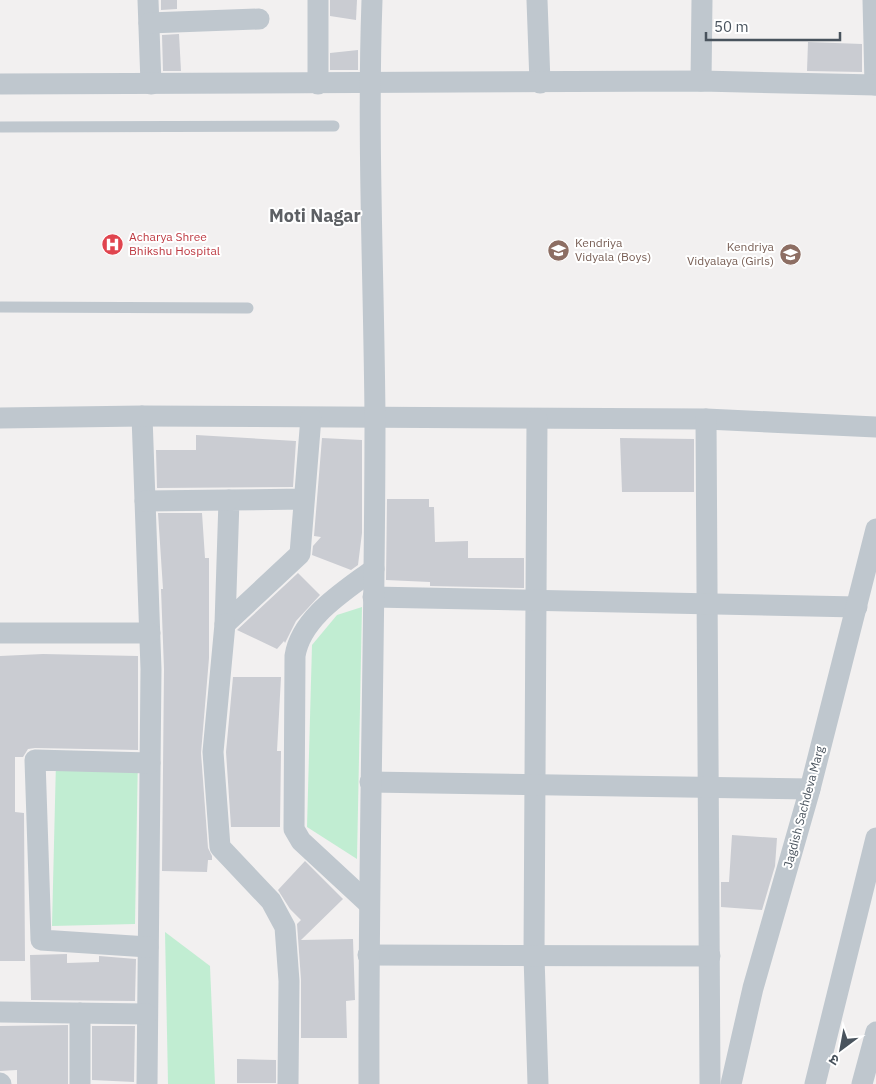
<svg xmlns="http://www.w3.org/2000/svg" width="876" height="1084" font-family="'IBM Plex Sans','Noto Sans Devanagari',sans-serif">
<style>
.green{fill:#c1edd2}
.building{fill:#caccd2}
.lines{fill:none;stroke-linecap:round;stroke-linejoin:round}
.lane{stroke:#bfc7ce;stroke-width:11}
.street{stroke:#bfc7ce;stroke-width:21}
.labels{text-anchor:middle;stroke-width:4;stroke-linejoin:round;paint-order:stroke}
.health-label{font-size:12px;fill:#be3a42;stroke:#fff;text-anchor:start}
.education-label{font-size:12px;fill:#785e54;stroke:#fff;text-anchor:start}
.street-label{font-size:12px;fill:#49535d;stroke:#fff}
.district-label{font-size:18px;font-weight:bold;fill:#5d6064;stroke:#fff}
</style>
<rect width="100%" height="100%" fill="#f2f0f0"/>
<g class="green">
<polygon points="362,607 357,859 307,827 312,645 337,615"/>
<polygon points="138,755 135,924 52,926 56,761"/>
<polygon points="165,932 210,966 215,1084 168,1084"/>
</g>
<g class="building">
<polygon points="161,0 177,0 177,9 161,10"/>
<polygon points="330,0 357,0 356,20 330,16"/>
<polygon points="179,34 181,71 163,71 162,35"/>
<polygon points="808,42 862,44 862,72 807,71"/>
<polygon points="358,50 358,70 330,70 330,53"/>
<polygon points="196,435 296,441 293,487 157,488 156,450 196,450"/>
<polygon points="322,438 362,440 362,533 358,565 351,570 312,555 313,546 321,537 314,536"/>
<polygon points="620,438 694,439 694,492 622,492"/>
<polygon points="387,499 429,499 429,507 434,507 435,542 468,541 468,558 524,558 524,588 430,586 430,582 386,580"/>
<polygon points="158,513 202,513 205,558 209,558 209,658 201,753 208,848 212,856 212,860 208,860 207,872 162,871 164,669 161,589 163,589"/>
<polygon points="298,573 320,595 296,621 285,643 284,641 277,649 237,630"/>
<polygon points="43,654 138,656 138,750 35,748 28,749 23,757 15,757 15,812 24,813 25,961 0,961 0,656"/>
<polygon points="233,677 281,677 277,751 281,751 280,827 231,827 226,752"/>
<polygon points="732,835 777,838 775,866 762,910 721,907 721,882 729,882"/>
<polygon points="305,861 343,899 301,940 353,939 355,1000 346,1001 347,1038 301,1038 301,980 297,924 301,920 290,909 278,890"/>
<polygon points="67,954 67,963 99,962 99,956 136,959 135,1001 31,1000 30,955"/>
<polygon points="68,1025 68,1084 17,1084 17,1070 0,1071 0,1026"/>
<polygon points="92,1026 135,1026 134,1082 92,1080"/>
<polygon points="237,1059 276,1060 276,1083 237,1083"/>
</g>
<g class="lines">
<g class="lane">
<polyline points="0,127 334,126"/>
<polyline points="0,307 248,308"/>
</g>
<g class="street">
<polyline points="148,0 151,84"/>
<polyline points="537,0 540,83"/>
<polyline points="873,0 875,85"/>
<polyline points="149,23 259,19"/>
<polyline points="701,81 702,0"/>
<polyline points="0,84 701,81 876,85"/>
<polyline points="318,84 318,0"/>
<polyline points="142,416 151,669 147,1084"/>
<polyline points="0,418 142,416 706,419 876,427"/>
<polyline points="537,419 534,956 538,1084"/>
<polyline points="706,419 710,1084"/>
<path d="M304,499L229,500L225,624L300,554C304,508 307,463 311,418"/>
<polyline points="145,501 229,500"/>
<polyline points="373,597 857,607"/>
<polyline points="225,624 213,752 220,847 271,901 285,927 289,981 288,1084"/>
<polyline points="0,633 150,633"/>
<polyline points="370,782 810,789"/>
<path d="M369,904L301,841L294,829L295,656C301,617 345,591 374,569"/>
<polyline points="148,947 41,940 35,760 150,763"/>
<polyline points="368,955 710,956"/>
<polyline points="0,1012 147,1014"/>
<polyline points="80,1013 80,1084"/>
<polyline points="0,1083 1,1084"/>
<path d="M369,1084C368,862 375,641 375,419C374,280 367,140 372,0"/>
<polyline points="731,1084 753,988 810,789 876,529"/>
<polyline points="815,1084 876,838"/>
<polyline points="862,1084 876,1032"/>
</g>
</g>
<defs>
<symbol id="hospital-disc" viewBox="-11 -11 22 22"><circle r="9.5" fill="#e0444e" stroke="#fff"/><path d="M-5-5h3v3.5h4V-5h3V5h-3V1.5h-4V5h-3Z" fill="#fff"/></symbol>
<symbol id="school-disc" viewBox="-11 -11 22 22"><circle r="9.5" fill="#8d6e63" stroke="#fff"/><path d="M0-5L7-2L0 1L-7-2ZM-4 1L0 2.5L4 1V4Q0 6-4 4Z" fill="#fff"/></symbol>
</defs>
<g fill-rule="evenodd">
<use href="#hospital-disc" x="100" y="232" width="25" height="25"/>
<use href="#school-disc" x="546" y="238" width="25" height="25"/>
<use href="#school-disc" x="778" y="242" width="25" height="25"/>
</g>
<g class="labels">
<g class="health-label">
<text x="129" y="241">Acharya Shree<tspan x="129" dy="14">Bhikshu Hospital</tspan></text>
</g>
<g class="education-label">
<text x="575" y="247">Kendriya<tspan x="575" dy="14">Vidyala (Boys)</tspan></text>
<text x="774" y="251" text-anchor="end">Kendriya<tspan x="774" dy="14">Vidyalaya (Girls)</tspan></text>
</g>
<g class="street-label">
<text transform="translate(804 807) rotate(-75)" y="4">Jagdish Sachdeva Marg</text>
</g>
<g class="district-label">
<text x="315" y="222">Moti Nagar</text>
</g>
</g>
<g transform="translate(841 1049) rotate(212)" stroke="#ffffff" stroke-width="4" paint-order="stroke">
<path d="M0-4L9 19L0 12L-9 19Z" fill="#49535d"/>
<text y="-8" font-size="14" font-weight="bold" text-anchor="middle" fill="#49535d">उ</text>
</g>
<path d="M706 32v8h134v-8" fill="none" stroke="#49535d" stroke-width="2.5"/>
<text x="714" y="32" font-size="15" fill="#49535d" stroke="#ffffff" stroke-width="4" paint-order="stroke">50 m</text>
</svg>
